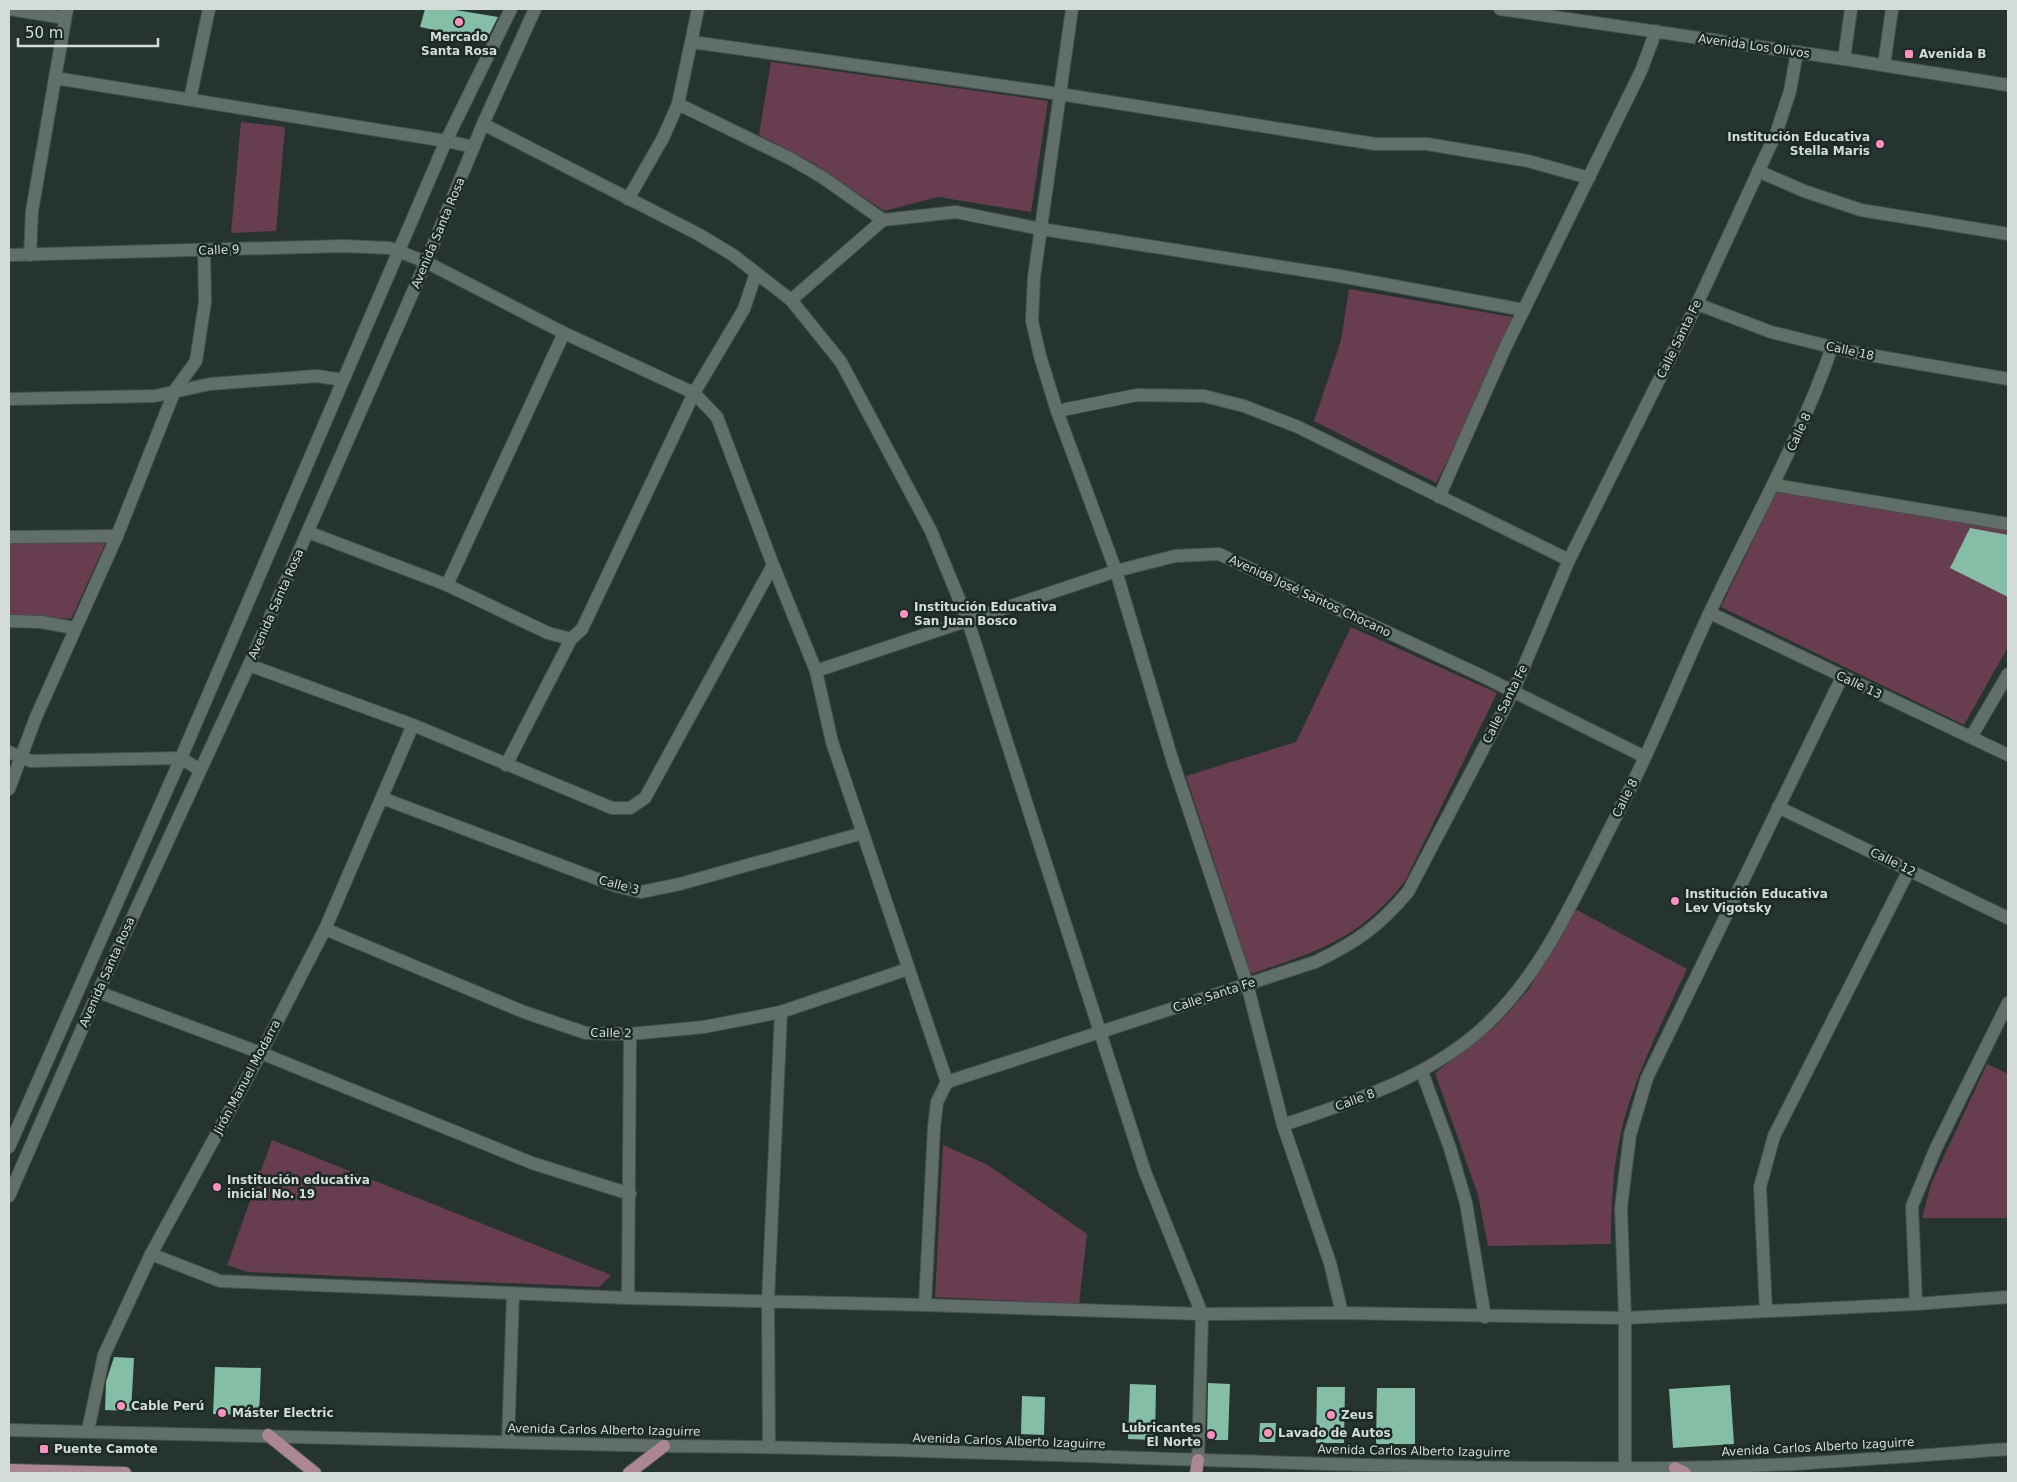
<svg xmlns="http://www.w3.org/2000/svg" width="2017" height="1482" font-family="'DejaVu Sans',sans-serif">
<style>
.green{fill:#673d4f}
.building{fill:#85bea7}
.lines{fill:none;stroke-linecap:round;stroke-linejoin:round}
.minor-casing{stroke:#44524c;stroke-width:14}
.tertiary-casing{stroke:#44524c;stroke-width:14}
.primary-casing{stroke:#44524c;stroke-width:14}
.minor{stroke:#607069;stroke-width:12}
.tertiary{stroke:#607069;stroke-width:12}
.primary{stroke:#ad8696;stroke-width:12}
.poi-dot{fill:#fd8ebf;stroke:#1b2a24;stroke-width:2}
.labels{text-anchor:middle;stroke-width:5;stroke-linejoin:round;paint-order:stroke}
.poi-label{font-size:12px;font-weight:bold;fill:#d3dcd8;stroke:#1b2a24;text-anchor:start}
.street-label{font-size:12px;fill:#d3dcd8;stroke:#1b2a24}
</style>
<rect width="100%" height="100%" fill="#25342e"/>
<g class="green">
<polygon points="771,62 1048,101 1031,212 938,197 884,211 813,163 759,135"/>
<polygon points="241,122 285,127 276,231 231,233"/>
<polygon points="1349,289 1513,317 1502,351 1436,483 1314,421 1341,340"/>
<polygon points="1777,491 2008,529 2008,647 1964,725 1721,607"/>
<polygon points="106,542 71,619 9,614 9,543"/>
<path d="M1351,627L1497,693L1405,881C1360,939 1318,951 1251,974L1186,776L1296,742Z"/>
<path d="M1575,909L1687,969C1664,1019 1637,1070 1623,1124C1613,1163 1611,1204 1611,1244L1488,1246L1478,1195L1435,1073L1498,1024L1529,989Z"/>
<polygon points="1987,1064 2008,1074 2008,1218 1922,1218 1931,1184"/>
<polygon points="272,1140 611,1275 599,1287 248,1272 227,1265 258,1179 258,1171 261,1171"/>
<polygon points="943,1145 988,1165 1087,1234 1079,1304 935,1297"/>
</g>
<g class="building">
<polygon points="425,9 450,9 498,17 486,41 420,27"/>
<polygon points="1970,528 2008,535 2008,597 1950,568"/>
<polygon points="114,1357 134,1358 131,1411 105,1410 106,1382"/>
<polygon points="215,1367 261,1368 259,1415 213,1414"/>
<polygon points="1208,1383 1230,1384 1228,1440 1207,1440"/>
<polygon points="1130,1384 1156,1385 1155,1440 1128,1439"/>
<polygon points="1730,1385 1734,1444 1673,1448 1669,1389"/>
<polygon points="1317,1387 1345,1387 1344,1443 1316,1443"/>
<polygon points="1377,1388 1415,1388 1415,1444 1376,1444"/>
<polygon points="1022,1396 1045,1397 1044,1435 1021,1434"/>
<polygon points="1260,1423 1276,1423 1275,1442 1259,1442"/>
</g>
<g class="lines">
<defs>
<g id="minor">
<polyline points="9,9 65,18"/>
<polyline points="1072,9 1034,277 1032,321 1040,356 1057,411 1116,571 1172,759 1247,984 1283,1125 1330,1263 1342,1313"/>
<polyline points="692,42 1060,94 1375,144 1427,144 1528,161 1589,178"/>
<polyline points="55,78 446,141 474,147"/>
<polyline points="190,99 209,9"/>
<polyline points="678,104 791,159 822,177 883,220"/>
<polyline points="483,124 698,234 733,255 791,300 841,362 931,531 968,621 1145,1172 1202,1314 1198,1460"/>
<polyline points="1758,171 1804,191 1861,210 2008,234"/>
<polyline points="628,199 663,138 678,104 698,9"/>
<polyline points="9,255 343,246 390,248 426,262 564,333 694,393 717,417 773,565 816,671 832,742 947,1082 937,1102 934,1128 925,1305"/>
<polyline points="30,255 32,211 67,9"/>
<polyline points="791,300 883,220 956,212 1041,229 1340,276 1524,310"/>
<polyline points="1697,304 1771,332 1852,352 2008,379"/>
<polyline points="9,399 155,396 210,384 317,376 343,380"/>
<polyline points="1057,411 1137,395 1204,396 1244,406 1298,427 1569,560"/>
<polyline points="1774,485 2008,524"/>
<polyline points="1439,497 1506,346 1641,71 1656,31"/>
<polyline points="308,532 447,585 548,633 571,639"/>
<polyline points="9,537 117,536"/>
<polyline points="447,585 564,333"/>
<polyline points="1710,613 2008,755"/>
<polyline points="9,621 41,622 74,628"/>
<polyline points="249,665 413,725 612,808 630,808 645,798 773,565"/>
<polyline points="816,671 1116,571 1175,556 1219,554 1482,676 1645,757"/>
<polyline points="1971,737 2008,674"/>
<polyline points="9,752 31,761 181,758 200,770"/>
<polyline points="506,765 571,639 582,629 694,393 744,309 756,273"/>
<polyline points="9,789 36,717 117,536 175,390 196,361 205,302 204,250"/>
<polyline points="382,798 616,886 641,892 680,884 863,833"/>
<polyline points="1778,807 2008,918"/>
<polyline points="325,929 524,1012 586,1033 630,1034 704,1027 781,1012 908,969"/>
<polyline points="98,992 261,1053 532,1163 630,1194"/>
<polyline points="1422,1072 1450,1148 1466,1203 1485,1317"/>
<path d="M947,1082L1315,962C1357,942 1378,927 1408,892L1513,692L1569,560L1697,304L1777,131L1790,91L1797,52"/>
<path d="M1283,1125C1356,1100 1430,1078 1487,1024C1536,978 1565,917 1595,858C1612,824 1630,790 1646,755C1668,708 1687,661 1709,614C1751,525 1800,440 1832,347"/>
<polyline points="151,1254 220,1281 628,1298 925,1305 1202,1314 1342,1313 1625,1318 1916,1304 2008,1297"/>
<polyline points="628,1298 630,1034"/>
<polyline points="1916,1304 1912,1206 1936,1148 2008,1003"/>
<polyline points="1766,1311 1760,1187 1774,1136 1909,870"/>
<polyline points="88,1430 104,1355 151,1254 261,1053 325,929 413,725"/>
<polyline points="508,1442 513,1294"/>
<polyline points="769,1447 768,1301 781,1012"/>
<polyline points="1625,1468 1625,1318 1621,1208 1630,1135 1647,1078 1842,677"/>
</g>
<g id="tertiary">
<polyline points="1500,9 1844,59 2008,85"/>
<polyline points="1844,59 1851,9"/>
<polyline points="1884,65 1892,9"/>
<polyline points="9,1147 181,758 446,141 511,9"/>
<polyline points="9,1196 98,992 249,665 426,262 483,124 535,9"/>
<path d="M9,1430L664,1446C999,1448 1335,1471 1671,1468C1783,1467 1896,1457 2008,1449"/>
</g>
<g id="primary">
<polyline points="268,1435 315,1473"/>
<polyline points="1675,1468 1685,1473"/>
<polyline points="9,1470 125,1473"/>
<polyline points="629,1473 664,1446"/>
<polyline points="1196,1473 1198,1460"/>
</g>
</defs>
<use href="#minor" class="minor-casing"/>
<use href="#tertiary" class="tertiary-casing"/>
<use href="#primary" class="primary-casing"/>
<use href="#minor" class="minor"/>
<use href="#tertiary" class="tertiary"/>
<use href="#primary" class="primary"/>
</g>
<g class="poi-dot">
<circle cx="459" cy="22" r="5"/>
<rect x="1904" y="49" width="10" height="10" rx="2.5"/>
<circle cx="1880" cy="144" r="5"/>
<circle cx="904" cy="614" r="5"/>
<circle cx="1675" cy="901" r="5"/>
<circle cx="217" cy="1187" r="5"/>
<circle cx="121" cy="1406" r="5"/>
<circle cx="222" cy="1413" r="5"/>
<circle cx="1331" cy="1415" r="5"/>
<circle cx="1268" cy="1433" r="5"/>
<circle cx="1211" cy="1435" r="5"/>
<rect x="39" y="1444" width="10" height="10" rx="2.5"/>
</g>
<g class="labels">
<g class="poi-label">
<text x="459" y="41" text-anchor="middle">Mercado<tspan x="459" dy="14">Santa Rosa</tspan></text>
<text x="1919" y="58">Avenida B</text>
<text x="1870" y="141" text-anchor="end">Institución Educativa<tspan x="1870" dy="14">Stella Maris</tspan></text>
<text x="914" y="611">Institución Educativa<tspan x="914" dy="14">San Juan Bosco</tspan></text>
<text x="1685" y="898">Institución Educativa<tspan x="1685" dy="14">Lev Vigotsky</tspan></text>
<text x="227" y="1184">Institución educativa<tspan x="227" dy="14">inicial No. 19</tspan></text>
<text x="131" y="1410">Cable Perú</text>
<text x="232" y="1417">Máster Electric</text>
<text x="1341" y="1419">Zeus</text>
<text x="1201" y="1432" text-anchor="end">Lubricantes<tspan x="1201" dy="14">El Norte</tspan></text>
<text x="1278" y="1437">Lavado de Autos</text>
<text x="54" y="1453">Puente Camote</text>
</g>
<g class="street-label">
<text transform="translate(1754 46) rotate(8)" y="4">Avenida Los Olivos</text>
<text transform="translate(438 233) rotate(-67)" y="4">Avenida Santa Rosa</text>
<text transform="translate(219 250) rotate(-2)" y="4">Calle 9</text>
<text transform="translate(1679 339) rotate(-64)" y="4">Calle Santa Fe</text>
<text transform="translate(1850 351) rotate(12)" y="4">Calle 18</text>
<text transform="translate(1799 432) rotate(-65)" y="4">Calle 8</text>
<text transform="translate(1310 596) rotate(25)" y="4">Avenida José Santos Chocano</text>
<text transform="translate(276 604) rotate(-66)" y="4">Avenida Santa Rosa</text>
<text transform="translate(1859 685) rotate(25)" y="4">Calle 13</text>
<text transform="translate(1505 704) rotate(-64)" y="4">Calle Santa Fe</text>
<text transform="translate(1625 798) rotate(-63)" y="4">Calle 8</text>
<text transform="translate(1893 862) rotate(26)" y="4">Calle 12</text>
<text transform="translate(619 885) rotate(15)" y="4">Calle 3</text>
<text transform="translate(107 972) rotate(-66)" y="4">Avenida Santa Rosa</text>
<text transform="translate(1214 995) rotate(-18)" y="4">Calle Santa Fe</text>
<text transform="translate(611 1033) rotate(1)" y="4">Calle 2</text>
<text transform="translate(247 1077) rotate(-62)" y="4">Jirón Manuel Modarra</text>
<text transform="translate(1355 1100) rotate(-20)" y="4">Calle 8</text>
<text transform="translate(604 1430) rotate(1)" y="4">Avenida Carlos Alberto Izaguirre</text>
<text transform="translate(1009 1441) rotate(2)" y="4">Avenida Carlos Alberto Izaguirre</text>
<text transform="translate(1818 1447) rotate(-3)" y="4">Avenida Carlos Alberto Izaguirre</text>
<text transform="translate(1414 1451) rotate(1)" y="4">Avenida Carlos Alberto Izaguirre</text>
</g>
</g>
<rect width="2017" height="1482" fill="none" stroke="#d3dcd8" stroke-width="20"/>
<path d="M18 38v8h140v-8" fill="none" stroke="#d3dcd8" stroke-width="2.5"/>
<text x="25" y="38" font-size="15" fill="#d3dcd8" stroke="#1b2a24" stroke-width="4" paint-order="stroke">50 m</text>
</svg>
